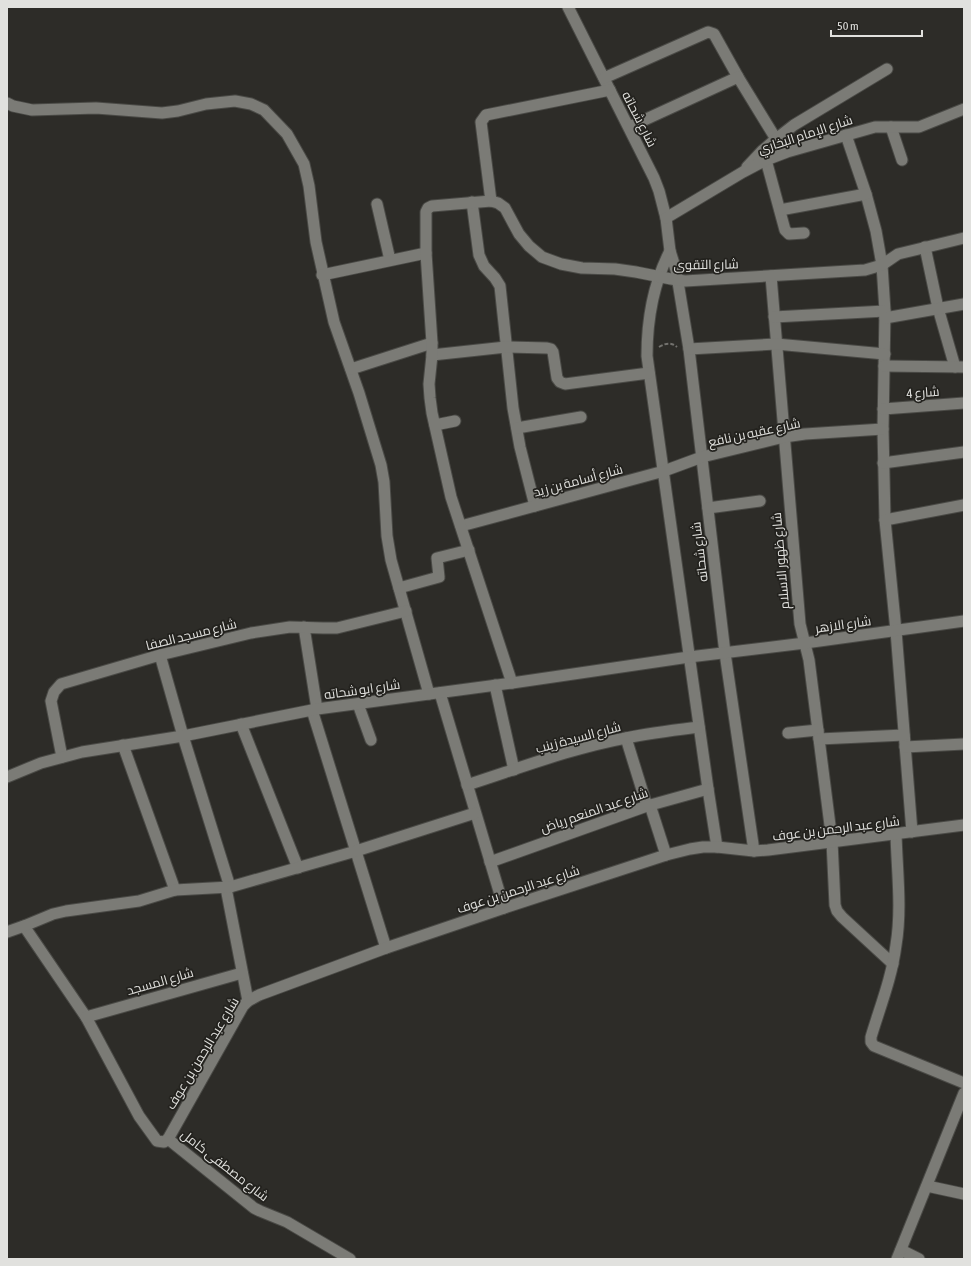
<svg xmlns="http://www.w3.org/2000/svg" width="971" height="1266" font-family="'Asap Condensed',Cairo,sans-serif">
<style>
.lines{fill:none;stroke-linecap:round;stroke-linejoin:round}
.street-casing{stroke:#4a4a46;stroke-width:13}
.path{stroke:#73726e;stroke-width:2;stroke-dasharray:4 2;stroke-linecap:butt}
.street{stroke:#7b7b76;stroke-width:11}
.labels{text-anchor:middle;stroke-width:3.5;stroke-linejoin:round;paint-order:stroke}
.street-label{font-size:13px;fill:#e1e1de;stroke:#23221e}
</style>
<rect width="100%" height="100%" fill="#2d2c28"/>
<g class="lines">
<defs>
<g id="street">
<polyline points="568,7 654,178 659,191 666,218 670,251 676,270 689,349 725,653 754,851"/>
<polyline points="604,78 708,32 714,34 738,77 776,139"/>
<polyline points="7,103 13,106 32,110 96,108 162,113 178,111 206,104 235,101 251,104 264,110 287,134 304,164 309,186 316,242 334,322 359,393 381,465 384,482 387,536 391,560 429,694"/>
<polyline points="629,127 738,77"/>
<polyline points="891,127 902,160"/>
<polyline points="846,135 866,194 876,231 882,265 885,311 883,429 885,520 896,631 912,832"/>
<polyline points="766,160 785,230 789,234 804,233"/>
<polyline points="747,167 762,151 776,139 794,125 887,69"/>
<polyline points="491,201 481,122 486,115 610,90"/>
<polyline points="472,202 479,255 484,266 495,278 500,286 513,408 520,447 535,506"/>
<polyline points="377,204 390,260"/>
<polyline points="780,210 866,194"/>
<polyline points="666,218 743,172 766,160 787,152 875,127 919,127 964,109"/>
<polyline points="925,247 938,308 955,367"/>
<path d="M670,251C653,284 647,319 647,356L708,789L717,847"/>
<polyline points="322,275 426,253"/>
<polyline points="771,276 800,624 809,660 832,841 835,905 837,911 842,917 893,964"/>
<polyline points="774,317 885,311"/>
<polyline points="885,318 964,304"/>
<polyline points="689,349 776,344 885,354"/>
<polyline points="432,355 506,347 547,348 551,349 553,352 557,378 560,382 565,384 649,373"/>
<polyline points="884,366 964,367"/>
<polyline points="351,369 432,343"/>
<polyline points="883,409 964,403"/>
<polyline points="435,425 455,421"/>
<polyline points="517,428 581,417"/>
<polyline points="883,463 964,452"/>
<polyline points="708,508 760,501"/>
<polyline points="885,520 964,505"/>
<polyline points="461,526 664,471 702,457 784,437 805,434 883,429"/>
<polyline points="399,588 439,577 437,558 469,550"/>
<polyline points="304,627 317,709"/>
<polyline points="160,655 183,736 230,887"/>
<polyline points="512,683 451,497 432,413 430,398 429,384 432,355 432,343 426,253 426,212 428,208 432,206 491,201 498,203 505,208 519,234 529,246 542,257 561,264 582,268 615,269 636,272 671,279 685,281 865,270 882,265 898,254 964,238"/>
<polyline points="495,685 514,770"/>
<polyline points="440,693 504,908"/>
<polyline points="358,704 371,740"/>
<polyline points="312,710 386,948"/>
<polyline points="241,724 298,868"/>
<polyline points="788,733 818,730"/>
<polyline points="626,738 647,806"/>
<polyline points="819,739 904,735"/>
<polyline points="123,745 175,890"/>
<polyline points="905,747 964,744"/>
<polyline points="62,757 51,701 54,692 61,684 160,655 251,633 290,627 323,628 337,628 406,611"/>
<polyline points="7,777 41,763 82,752 183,736 317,709 512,683 689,657 805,643 964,621"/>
<path d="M467,785C520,768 572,748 626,738C650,733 675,730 699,727"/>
<polyline points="650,805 666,855"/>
<path d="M896,834C897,871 902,909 896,945C892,977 880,1007 871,1037V1042L874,1046L964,1083"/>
<polyline points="490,862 647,806 708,789"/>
<polyline points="226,888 248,1001"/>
<polyline points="24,926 86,1017 139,1116 157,1141 164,1142 168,1139 243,1006 248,1001 259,995 386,948 504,908 666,855 690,849 703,847 717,847 754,851 768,850 964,825"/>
<polyline points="7,932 24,926 53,914 66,911 139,901 175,890 230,887 356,851 475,813"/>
<polyline points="86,1017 242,973"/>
<polyline points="168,1139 254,1208 260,1211 287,1222 350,1259"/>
<polyline points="927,1186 964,1194"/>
<polyline points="901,1250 919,1259"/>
<polyline points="897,1259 964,1093"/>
</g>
</defs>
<use href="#street" class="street-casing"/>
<path class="path" d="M659,347C666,343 671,342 677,347"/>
<use href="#street" class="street"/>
</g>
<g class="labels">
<g class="street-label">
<text transform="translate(640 119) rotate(63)" y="5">شارع شحاته</text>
<text transform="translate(805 134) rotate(-18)" y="5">شارع الإمام البخاري</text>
<text transform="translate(706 264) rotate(-1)" y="5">شارع التقوى</text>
<text transform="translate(923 392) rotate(-4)" y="5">شارع 4</text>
<text transform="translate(754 432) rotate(-12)" y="5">شارع عقبه بن نافع</text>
<text transform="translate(578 480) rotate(-15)" y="5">شارع أسامة بن زيد</text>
<text transform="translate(699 552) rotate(-97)" y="5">شارع شحاته</text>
<text transform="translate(780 561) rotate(-95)" y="5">شارع ظهور الاسلام</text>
<text transform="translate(843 624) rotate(-8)" y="5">شارع الازهر</text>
<text transform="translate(191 634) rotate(-14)" y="5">شارع مسجد الصفا</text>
<text transform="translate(362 689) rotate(-8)" y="5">شارع ابو شحاته</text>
<text transform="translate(578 737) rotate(-15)" y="5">شارع السيدة زينب</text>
<text transform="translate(594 810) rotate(-19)" y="5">شارع عبد المنعم رياض</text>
<text transform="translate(836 828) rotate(-7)" y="5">شارع عبد الرحمن بن عوف</text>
<text transform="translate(518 889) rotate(-18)" y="5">شارع عبد الرحمن بن عوف</text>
<text transform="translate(160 981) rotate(-16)" y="5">شارع المسجد</text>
<text transform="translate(202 1053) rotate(-59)" y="5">شارع عبد الرحمن بن عوف</text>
<text transform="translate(225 1165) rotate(38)" y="5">شارع مصطفى كامل</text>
</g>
</g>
<rect width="971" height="1266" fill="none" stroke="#e1e1de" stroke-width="16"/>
<path d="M831 30v6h91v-6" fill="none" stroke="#e1e1de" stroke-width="2"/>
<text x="837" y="30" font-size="12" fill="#e1e1de" stroke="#23221e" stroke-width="3" paint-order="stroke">50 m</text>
</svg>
